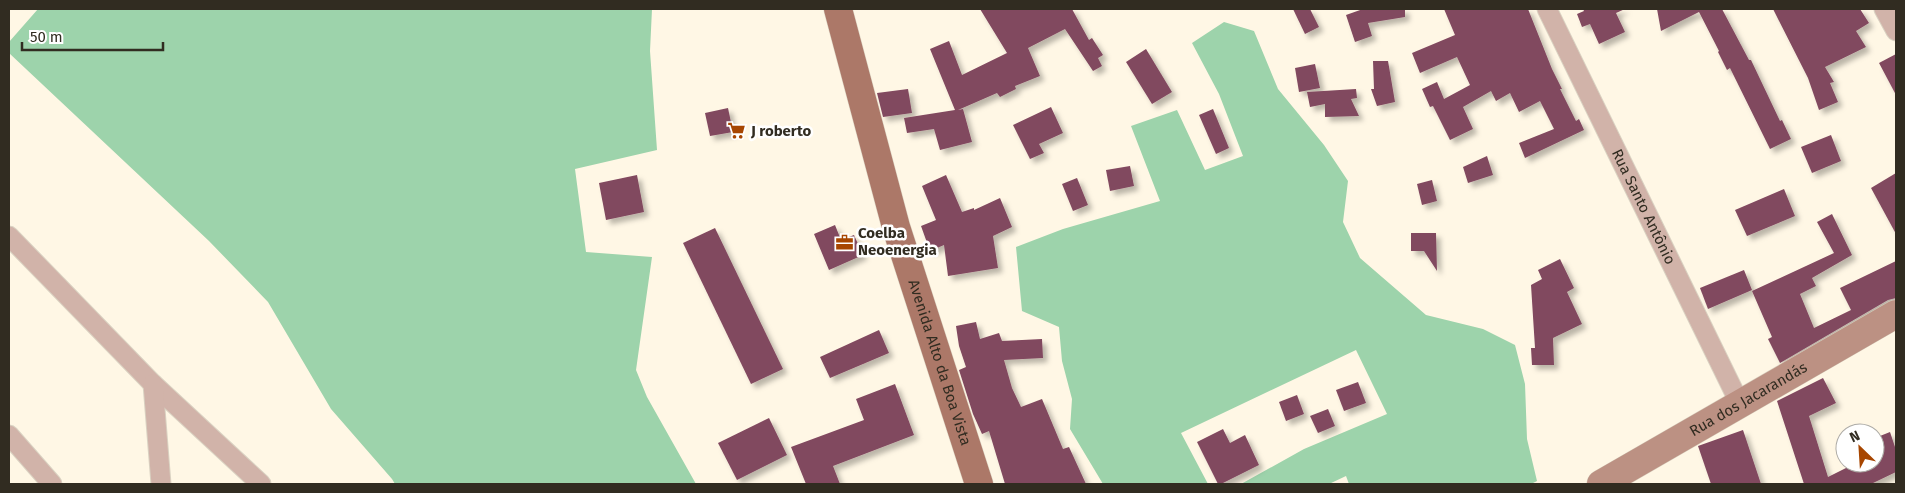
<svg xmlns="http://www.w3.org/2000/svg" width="1905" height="493" font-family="'Fira Sans',sans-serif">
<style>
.green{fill:#9dd3ab}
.building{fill:#81485f;filter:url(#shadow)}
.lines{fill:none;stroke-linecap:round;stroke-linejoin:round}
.street-casing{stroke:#dad2c2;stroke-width:21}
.secondary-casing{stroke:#dad2c2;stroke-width:29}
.primary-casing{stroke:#dad2c2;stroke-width:29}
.street{stroke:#d1b3a9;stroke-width:19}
.secondary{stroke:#bc9183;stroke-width:28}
.primary{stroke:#ac7868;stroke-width:28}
.labels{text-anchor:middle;stroke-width:5;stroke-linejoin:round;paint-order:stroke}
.poi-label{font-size:15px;font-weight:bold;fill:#312c21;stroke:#fff;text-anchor:start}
.street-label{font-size:15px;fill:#312c21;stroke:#fff}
</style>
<defs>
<filter id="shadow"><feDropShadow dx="4.5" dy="4.5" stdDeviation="2.5" flood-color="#0004"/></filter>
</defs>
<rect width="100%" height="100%" fill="#fff7e5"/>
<g class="green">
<polygon points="38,9 652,9 650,51 657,150 575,169 586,252 652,257 636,370 647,397 696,484 395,484 392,479 331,409 268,302 209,241 9,53 9,42"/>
<polygon points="1224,22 1254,31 1278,89 1324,145 1348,181 1343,222 1360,258 1426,315 1483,329 1515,345 1525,384 1527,439 1537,481 1531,484 1349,484 1346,476 1329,484 1241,484 1304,449 1387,414 1356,350 1181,433 1208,484 1103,484 1070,429 1072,399 1062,361 1059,327 1022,311 1016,247 1063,229 1160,201 1131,126 1177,110 1205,170 1243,156 1219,94 1192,43"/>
</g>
<g class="building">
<polygon points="980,9 1072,9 1089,40 1092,38 1103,55 1098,58 1102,66 1093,71 1065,29 1028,48 1040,76 1015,86 1016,89 1000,97 997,93 958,110 963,109 972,142 940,150 934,129 907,133 904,118 955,110 930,49 949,41 962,75 1007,53"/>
<polygon points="1293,9 1310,9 1319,27 1305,34"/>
<polygon points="1363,9 1405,9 1405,17 1368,23 1372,36 1355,42 1346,15"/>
<polygon points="1444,9 1528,9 1552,69 1562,89 1560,89 1576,121 1579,119 1584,130 1525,158 1519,143 1554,129 1540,101 1519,112 1510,93 1496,101 1491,91 1463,107 1473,129 1450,140 1433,106 1430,107 1422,89 1437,82 1444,99 1470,85 1457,57 1420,73 1412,53 1455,35"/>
<polygon points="1583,9 1625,9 1616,13 1625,32 1599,44 1590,24 1582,27 1577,14 1584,11"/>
<polygon points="1657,9 1722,9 1749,60 1751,60 1780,121 1782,120 1791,139 1770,149 1730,68 1727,70 1718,52 1719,51 1699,12 1661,31"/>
<polygon points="1773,9 1860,9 1869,23 1856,31 1866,47 1825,67 1834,82 1830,83 1838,102 1819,110 1808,78"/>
<polygon points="1146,49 1172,92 1152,104 1126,62"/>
<polygon points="1896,54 1896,95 1879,63"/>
<polygon points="1373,61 1388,61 1395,102 1377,106 1371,89 1374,89"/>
<polygon points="1315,64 1320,88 1299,92 1295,68"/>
<polygon points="908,89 912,113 883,117 877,93"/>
<polygon points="1356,89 1357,98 1351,99 1359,116 1325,117 1325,104 1310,107 1307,92"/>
<polygon points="1051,107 1063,133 1039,144 1044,153 1030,159 1013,125"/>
<polygon points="728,108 733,132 710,136 705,113"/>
<polygon points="1213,109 1229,148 1216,154 1199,115"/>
<polygon points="1831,135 1841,161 1812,173 1801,147"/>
<polygon points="1487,156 1493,175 1468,183 1463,167"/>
<polygon points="1130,166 1134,186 1110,191 1106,170"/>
<polygon points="1896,173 1896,234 1871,188"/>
<polygon points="637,175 644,212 606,220 599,183"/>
<polygon points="946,175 962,212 974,208 974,210 1000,198 1012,227 993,236 998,268 948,276 944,245 930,251 921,226 936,220 922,186"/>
<polygon points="1077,178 1088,205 1073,211 1062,184"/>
<polygon points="1432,180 1437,201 1422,205 1417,184"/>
<polygon points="1784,189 1795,216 1747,236 1735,210"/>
<polygon points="1832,214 1852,255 1812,278 1816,286 1800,294 1814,328 1851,310 1840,288 1896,261 1896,298 1888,300 1780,363 1768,339 1772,337 1752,291 1834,253 1817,222"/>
<polygon points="835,225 841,240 854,235 863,255 829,270 814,234"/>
<polygon points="715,228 783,369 751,384 683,243"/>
<polygon points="1411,233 1436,233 1437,271 1424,251 1411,251"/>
<polygon points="1560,259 1574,288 1567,292 1582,324 1553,338 1554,365 1532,365 1531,348 1535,348 1531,285 1542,279 1538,270"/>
<polygon points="1744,270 1752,290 1708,309 1700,288"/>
<polygon points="976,322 980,339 999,333 1002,341 1042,339 1043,358 1004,360 1012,388 1021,407 1042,399 1063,449 1069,447 1086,484 1005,484 989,431 982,434 973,414 959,370 966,367 959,346 956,326"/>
<polygon points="879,330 889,353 830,378 820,357"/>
<polygon points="1823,378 1836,403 1809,416 1828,477 1856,463 1875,463 1875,438 1890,432 1896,450 1896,472 1871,484 1804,484 1777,401"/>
<polygon points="1358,382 1366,403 1344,411 1336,390"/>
<polygon points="895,384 914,435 833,466 840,484 806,484 791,447 864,420 856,399"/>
<polygon points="1297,395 1304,414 1286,421 1279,402"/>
<polygon points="1328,409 1335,426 1318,433 1310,416"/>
<polygon points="769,418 787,455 737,480 718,443"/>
<polygon points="1223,429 1230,443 1245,435 1259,465 1221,484 1218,484 1197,442"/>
<polygon points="1743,430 1761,484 1711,484 1698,446"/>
</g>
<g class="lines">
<defs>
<g id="street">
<path id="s1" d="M1547,9L1740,404"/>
<polyline points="1884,9 1896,31"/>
<polyline points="9,236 153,384 261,484"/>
<polyline points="153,384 161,484"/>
<polyline points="9,435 52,484"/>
</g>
<g id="secondary">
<path id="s2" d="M1601,484L1896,314"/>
</g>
<g id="primary">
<path id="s3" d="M838,9L896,227L979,484"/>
</g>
</defs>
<use href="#street" class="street-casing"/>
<use href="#secondary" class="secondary-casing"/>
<use href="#primary" class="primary-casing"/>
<use href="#street" class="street"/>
<use href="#secondary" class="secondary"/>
<use href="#primary" class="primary"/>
</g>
<defs>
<symbol id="supermarket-bare" viewBox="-9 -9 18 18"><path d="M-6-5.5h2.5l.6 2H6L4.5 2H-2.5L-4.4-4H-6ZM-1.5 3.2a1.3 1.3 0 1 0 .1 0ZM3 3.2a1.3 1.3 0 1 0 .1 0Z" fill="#a74600" stroke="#fff" stroke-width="2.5" paint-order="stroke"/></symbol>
<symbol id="office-bare" viewBox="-9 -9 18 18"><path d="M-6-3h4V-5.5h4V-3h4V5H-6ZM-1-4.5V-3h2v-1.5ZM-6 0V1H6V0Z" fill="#a74600" stroke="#fff" stroke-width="2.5" paint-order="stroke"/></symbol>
</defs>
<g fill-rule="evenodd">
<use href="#supermarket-bare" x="724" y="118" width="25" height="25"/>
<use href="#office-bare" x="832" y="230" width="25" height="25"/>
</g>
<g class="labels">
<g class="poi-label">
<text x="751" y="136">J roberto</text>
<text x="858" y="238">Coelba<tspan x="858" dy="17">Neoenergia</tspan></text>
</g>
<g class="street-label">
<text dy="5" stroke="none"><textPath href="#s1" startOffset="220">Rua Santo Antônio</textPath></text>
<text dy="5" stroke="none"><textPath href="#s3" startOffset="368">Avenida Alto da Boa Vista</textPath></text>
<text dy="5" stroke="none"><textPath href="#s2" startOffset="170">Rua dos Jacarandás</textPath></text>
</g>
</g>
<rect width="1905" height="493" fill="none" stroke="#312c21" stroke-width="20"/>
<g transform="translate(1860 448) rotate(335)"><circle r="24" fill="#ffffff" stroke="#adaba6"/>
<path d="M0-4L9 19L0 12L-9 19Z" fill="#a74600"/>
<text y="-8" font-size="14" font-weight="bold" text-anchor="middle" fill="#312c21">N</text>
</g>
<path d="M22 42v8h141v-8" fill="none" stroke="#312c21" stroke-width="2.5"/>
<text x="30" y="42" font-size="15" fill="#312c21" stroke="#ffffff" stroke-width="4" paint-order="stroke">50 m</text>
</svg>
